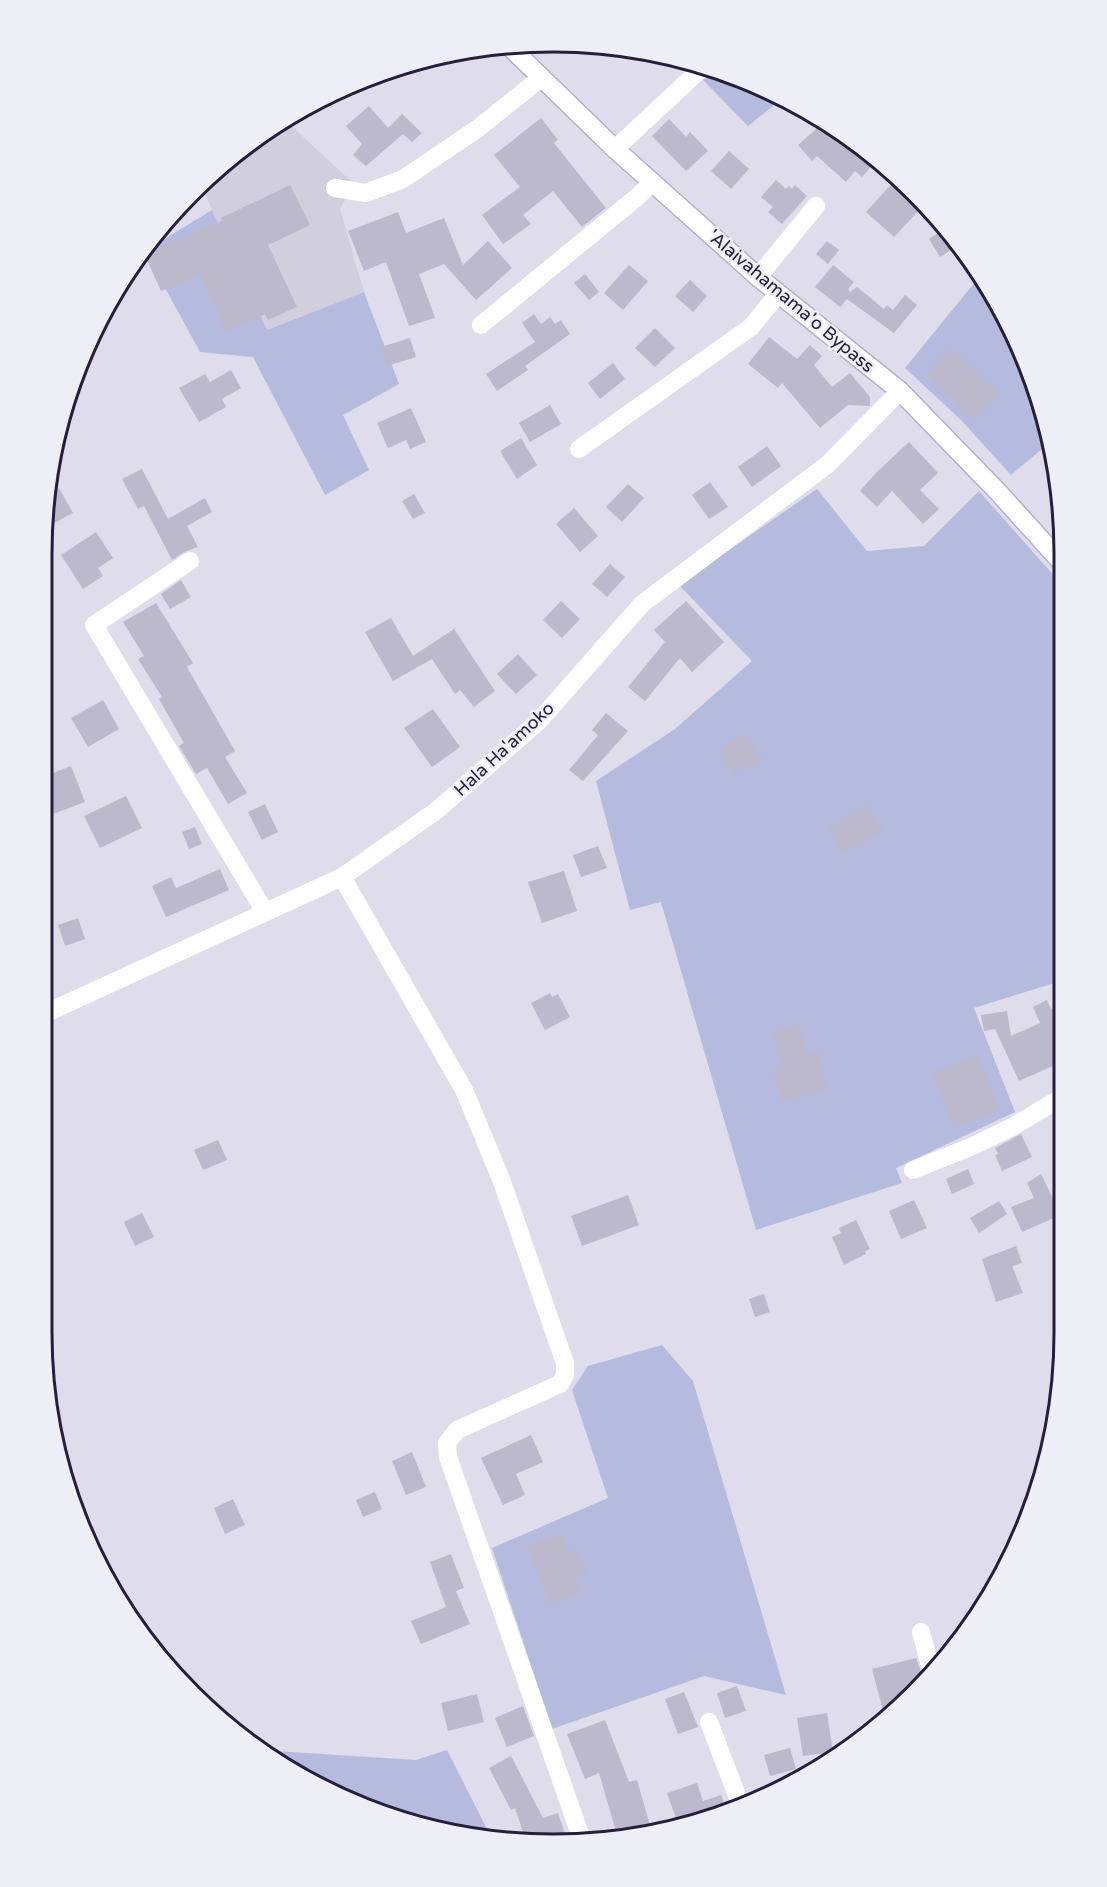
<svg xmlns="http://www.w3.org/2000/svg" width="1107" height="1887" font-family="'Varela Round',sans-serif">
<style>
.built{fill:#d1cede}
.green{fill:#b4bbde}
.building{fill:#bbb9cb}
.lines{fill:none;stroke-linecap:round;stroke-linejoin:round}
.secondary-casing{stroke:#b5b0cb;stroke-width:21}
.street{stroke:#fff;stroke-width:18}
.secondary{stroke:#fff;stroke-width:18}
.labels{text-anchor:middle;stroke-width:5;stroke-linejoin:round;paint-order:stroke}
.street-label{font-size:18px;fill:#261e3b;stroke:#eeeef7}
.rim{fill:none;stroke:#261e3b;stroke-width:3}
</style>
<rect width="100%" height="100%" fill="#dfddeb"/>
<polygon class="built" points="285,120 354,184 340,209 364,292 266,330 201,185 269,128"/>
<g class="green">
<polygon points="720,72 749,81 782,99 748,126 703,80"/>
<polygon points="212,210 267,330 364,292 399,384 343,415 369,470 325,495 253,357 200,352 145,251"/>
<polygon points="980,276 996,297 1038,389 1049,443 1011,475 961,420 905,368"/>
<polygon points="817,489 867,551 924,546 979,491 1064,587 1064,980 974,1008 1015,1112 896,1168 902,1183 756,1230 661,902 630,910 596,781 675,729 752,661 679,585"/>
<polygon points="662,1345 693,1381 786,1695 704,1676 552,1729 492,1548 608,1498 572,1390 588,1366"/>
<polygon points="259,1750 416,1760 447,1750 491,1837 421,1827 269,1759"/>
</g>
<g class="building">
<polygon points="369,106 388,128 402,114 422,133 412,142 403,134 366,166 353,155 362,144 346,126"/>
<polygon points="541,118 558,140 554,143 606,208 582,227 553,191 523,215 531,224 503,244 482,215 520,187 494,155"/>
<polygon points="669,119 686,137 690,132 708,151 686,171 652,136"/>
<polygon points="825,121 835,127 849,142 851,139 877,160 862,177 855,171 846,182 817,156 812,161 798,145"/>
<polygon points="729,151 749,169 731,189 711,171"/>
<polygon points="776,180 786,189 789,186 792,189 795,185 807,196 782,224 768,212 773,207 761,197"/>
<polygon points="895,180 924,205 894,237 866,212"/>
<polygon points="290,185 310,225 268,245 297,307 268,320 265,314 226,332 200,275 161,291 144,253 222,221 221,218"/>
<polygon points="398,212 406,233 444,218 463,265 488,241 512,268 476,300 444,264 419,274 435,318 409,326 386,262 364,271 348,231"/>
<polygon points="944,229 957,246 940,257 929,239"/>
<polygon points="827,241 839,250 828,264 816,254"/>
<polygon points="629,265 648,281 623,310 604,293"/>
<polygon points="833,265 854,282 848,289 850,292 857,287 884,309 887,305 893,310 905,295 917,305 894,333 847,299 840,307 815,287"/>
<polygon points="585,274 599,292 589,300 574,283"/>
<polygon points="690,280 707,296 693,312 675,296"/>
<polygon points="534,314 541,324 550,317 555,324 561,320 570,334 525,366 528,370 497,391 486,374 535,342 522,323"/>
<polygon points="655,328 675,348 655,367 635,348"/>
<polygon points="769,337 797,359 810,345 822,356 814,365 832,387 850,373 870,397 870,406 848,405 820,428 782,383 778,388 748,364"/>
<polygon points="410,338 416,357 387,366 381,347"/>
<polygon points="951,348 1000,395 975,421 926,374"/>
<polygon points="613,363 625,379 600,399 588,383"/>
<polygon points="231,370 241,388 222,399 226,407 199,422 179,388 205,374 210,382"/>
<polygon points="550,405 561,424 530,442 519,423"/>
<polygon points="411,408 426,442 410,449 406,440 388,448 377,423"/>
<polygon points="521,438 537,465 517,479 500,451"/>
<polygon points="909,442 938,473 920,490 939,509 923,524 892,491 877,507 860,491 877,472"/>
<polygon points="767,446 781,466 752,487 738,467"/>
<polygon points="142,469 168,519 205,498 212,512 187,526 198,547 184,552 172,560 144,506 138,509 122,479"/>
<polygon points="710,482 728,507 709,519 692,495"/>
<polygon points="628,484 644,498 622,522 606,507"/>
<polygon points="59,488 73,513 43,529 48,494"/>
<polygon points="414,494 425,513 413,519 402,501"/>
<polygon points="574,508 598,536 580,552 556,524"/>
<polygon points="96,532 113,558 98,568 103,576 83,589 61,555"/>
<polygon points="610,564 625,577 607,597 592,584"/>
<polygon points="181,580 191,597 170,609 161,594"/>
<polygon points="561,601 580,619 562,638 543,620"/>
<polygon points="686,601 724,642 692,672 680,658 645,701 628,687 665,642 654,630"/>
<polygon points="156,603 193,663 187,667 235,751 225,757 247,793 228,804 207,768 196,774 179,746 184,743 159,699 162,697 138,659 144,656 123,622"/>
<polygon points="391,618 413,656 454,629 495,691 474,707 460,690 455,694 432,659 393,681 365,632"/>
<polygon points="518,654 537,675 516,694 497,674"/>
<polygon points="103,700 119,729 88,747 71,718"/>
<polygon points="433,709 460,747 432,767 404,728"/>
<polygon points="606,713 628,731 583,781 569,770 598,735 592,730"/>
<polygon points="744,733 763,760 750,770 746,765 734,774 718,752"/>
<polygon points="71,766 85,802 43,818 43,777"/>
<polygon points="126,796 142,828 100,848 84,816"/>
<polygon points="265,804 278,832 262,840 248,812"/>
<polygon points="868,805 883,831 843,854 828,828"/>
<polygon points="195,827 202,844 189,849 182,832"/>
<polygon points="598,846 607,868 581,877 573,855"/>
<polygon points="220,869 229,890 166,917 152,886 171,877 176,888"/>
<polygon points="564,871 577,911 542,923 528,882"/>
<polygon points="78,918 85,939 65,946 58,925"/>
<polygon points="550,993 552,997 558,994 570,1017 545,1030 531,1003"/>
<polygon points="1047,1000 1051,1009 1064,1004 1064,1061 1019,1081 995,1029 984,1031 981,1015 1007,1011 1011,1036 1040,1023 1033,1007"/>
<polygon points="800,1025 807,1054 818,1051 828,1089 781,1101 773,1069 782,1067 773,1032"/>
<polygon points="978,1055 1000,1111 954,1128 932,1073"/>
<polygon points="1021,1134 1032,1157 1002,1171 995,1155 998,1154 995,1148"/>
<polygon points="218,1140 227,1160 203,1170 194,1150"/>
<polygon points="968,1169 974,1184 952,1194 946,1179"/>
<polygon points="1041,1174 1061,1215 1022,1232 1011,1207 1034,1198 1027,1183"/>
<polygon points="628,1195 639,1225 582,1246 571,1216"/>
<polygon points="914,1200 927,1228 901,1239 889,1211"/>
<polygon points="999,1201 1007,1214 979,1233 970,1218"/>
<polygon points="142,1213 154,1237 135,1246 124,1222"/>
<polygon points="856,1220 870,1249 865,1251 866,1254 844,1265 832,1237 841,1233 839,1228"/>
<polygon points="1016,1246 1022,1263 1012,1266 1023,1293 996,1302 982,1259"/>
<polygon points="764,1294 770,1312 755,1317 749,1299"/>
<polygon points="531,1435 543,1462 516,1474 525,1495 503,1505 481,1458"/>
<polygon points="412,1452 426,1487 406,1495 392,1461"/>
<polygon points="375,1492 382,1509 363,1517 356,1500"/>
<polygon points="233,1499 245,1525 225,1534 214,1508"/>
<polygon points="562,1534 569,1552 577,1549 587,1573 575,1577 580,1593 550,1604 528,1546"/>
<polygon points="451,1554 464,1588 456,1591 470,1624 421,1644 411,1621 446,1607 430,1562"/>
<polygon points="916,1658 923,1677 885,1718 872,1669"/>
<polygon points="737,1686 746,1711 725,1718 717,1693"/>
<polygon points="684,1692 698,1727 678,1734 665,1699"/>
<polygon points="477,1694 484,1722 448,1731 441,1703"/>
<polygon points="523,1706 534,1736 507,1747 495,1718"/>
<polygon points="827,1713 833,1752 803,1756 797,1718"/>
<polygon points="605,1720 629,1782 637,1780 651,1829 617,1835 599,1773 585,1779 567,1734"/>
<polygon points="790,1748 796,1769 770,1776 764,1755"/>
<polygon points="511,1756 543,1818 558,1813 568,1843 554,1845 526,1841 515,1808 511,1810 489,1768"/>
<polygon points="697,1783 703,1801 721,1795 727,1813 702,1820 678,1824 667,1793"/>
</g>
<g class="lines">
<defs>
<polyline id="secondary" points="509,46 615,149 758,277 900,391 999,493 1064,565"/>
</defs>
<use href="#secondary" class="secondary-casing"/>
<g class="street">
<polyline points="615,149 703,67"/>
<polyline points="335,188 366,193 403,179 477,129 541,78"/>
<polyline points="758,277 816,206"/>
<polyline points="481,325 636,198 652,183"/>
<polyline points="579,449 751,327 778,294"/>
<polyline points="190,561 94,625 265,912"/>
<polyline points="342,877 464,1090 501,1179 565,1363 565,1375 560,1384 457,1430 447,1443 448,1457 582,1840"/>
<polyline points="42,1015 342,877 436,811 538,722 642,604 827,465 900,391"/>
<polyline points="913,1170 973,1146 1012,1127 1064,1096"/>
<polyline points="921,1632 931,1669"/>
<polyline points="709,1722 741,1806"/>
</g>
<use href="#secondary" class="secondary"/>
</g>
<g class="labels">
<g class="street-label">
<text transform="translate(791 301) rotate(40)" y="6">'Alaivahamama'o Bypass</text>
<text transform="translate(504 749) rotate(-43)" y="6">Hala Ha'amoko</text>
</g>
</g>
<path d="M0 0H1107V1887H0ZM553 52H553A501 501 0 0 1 1054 553V1333A501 501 0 0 1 553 1834H553A501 501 0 0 1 52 1333V553A501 501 0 0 1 553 52Z" fill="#eeeef7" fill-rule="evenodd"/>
<path class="rim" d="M553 52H553A501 501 0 0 1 1054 553V1333A501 501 0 0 1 553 1834H553A501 501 0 0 1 52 1333V553A501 501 0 0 1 553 52Z"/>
</svg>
